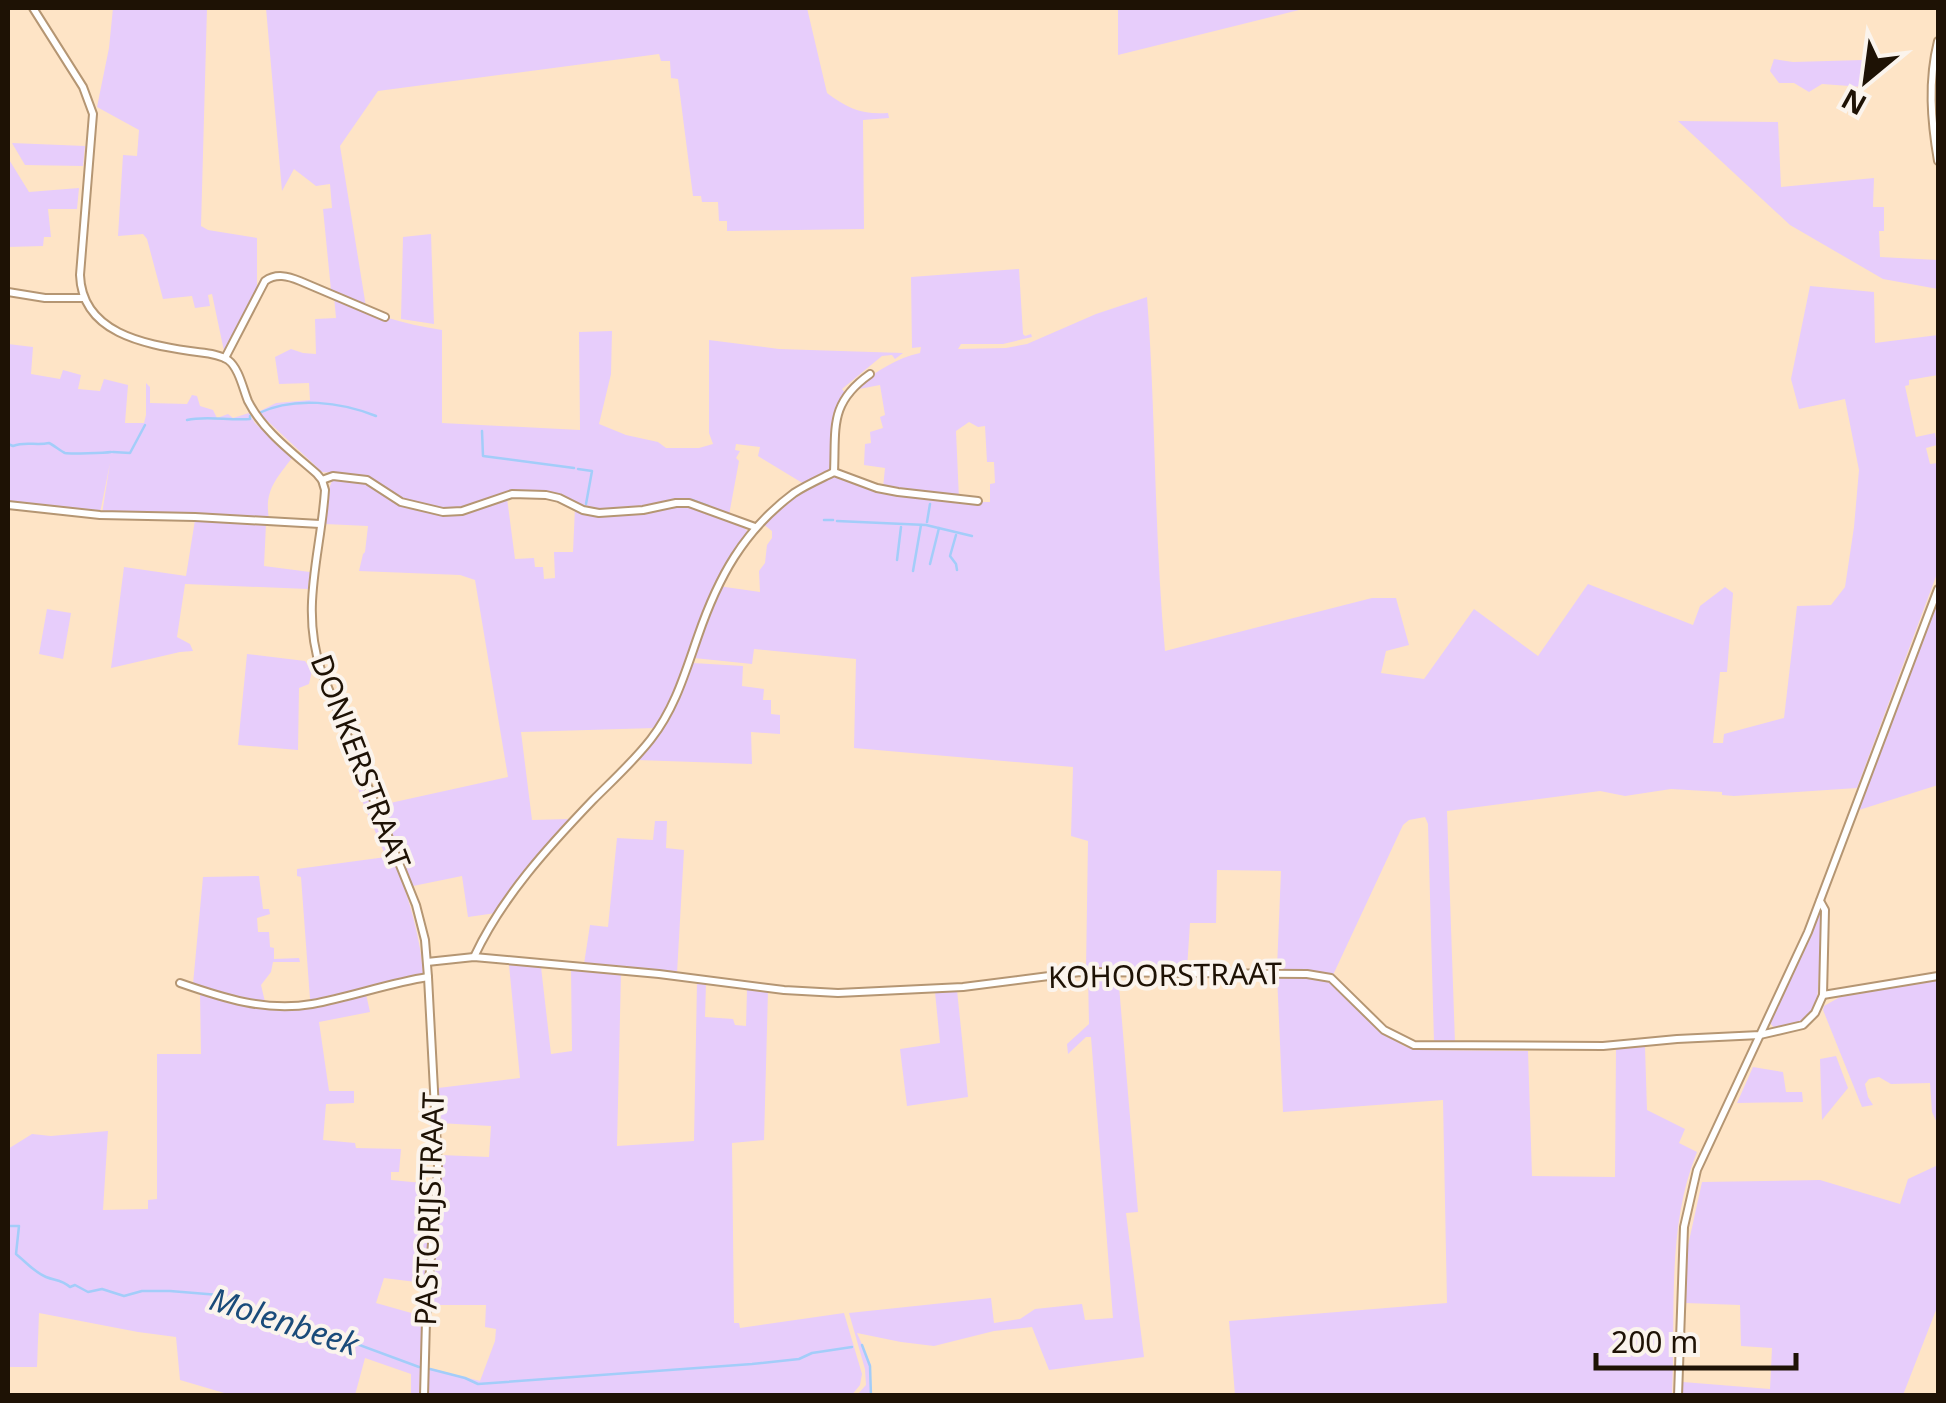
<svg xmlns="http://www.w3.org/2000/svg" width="1946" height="1403" font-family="'Noto Sans',sans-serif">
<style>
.green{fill:#e7cdfb}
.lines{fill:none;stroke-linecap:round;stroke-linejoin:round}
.stream{stroke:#a3cdf9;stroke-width:2.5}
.minor-casing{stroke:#b59673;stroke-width:10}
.minor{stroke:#fff;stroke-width:6}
.labels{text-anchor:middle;stroke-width:8;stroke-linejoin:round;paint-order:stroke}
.street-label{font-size:30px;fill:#1e1205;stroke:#fbf4ed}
.water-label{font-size:32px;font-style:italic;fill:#1a4b7a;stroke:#fbf4ed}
</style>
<rect width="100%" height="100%" fill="#fee4c6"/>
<g class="green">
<polygon points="113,8 207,8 201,226 208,230 257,238 257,292 224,351 212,294 208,295 210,306 195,308 192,296 163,299 147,239 143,234 118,236 123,155 137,156 139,130 97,107 109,48"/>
<path d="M266,8H807L827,93C847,108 862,115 888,113L889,118L863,120L864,229L727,231V221H719L718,202H702L701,196H693L678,79L671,78L670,61H661L659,54L378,91L340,146L366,307L331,290L323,209L332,208L330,184L316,186L294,169L282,191Z"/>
<polygon points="1118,8 1307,8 1118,55"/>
<polygon points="1774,59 1793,62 1863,60 1863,87 1822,84 1809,92 1794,83 1779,83 1770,71"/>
<polygon points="1678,121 1778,122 1781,187 1874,178 1873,207 1884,207 1884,231 1879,231 1880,257 1938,260 1938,289 1883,279 1790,225"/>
<polygon points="12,143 85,146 83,166 25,165"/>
<polygon points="8,158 29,192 79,188 77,209 48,209 51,237 44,237 43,246 8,247"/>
<polygon points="431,234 434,324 401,319 403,237"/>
<path d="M1019,269L1023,334L1025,336L1031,334L1032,337L1003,344H961L958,349L1006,348L1027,344L1096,314L1147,297C1156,415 1154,534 1165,651L1372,598H1396L1409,645L1386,651L1381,673L1424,679L1474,609L1538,656L1588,584L1693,625L1700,606L1725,587L1733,593L1727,672H1720L1713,743H1723L1724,734L1784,718L1797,606L1831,605L1845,587L1854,527L1859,470L1845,399L1799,409L1791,379L1810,286L1874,292L1875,343L1938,335V375L1909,380V385L1905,386L1916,437L1935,433L1937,445L1926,448L1930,464L1938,463V571L1857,788L1734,796L1722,795V792L1671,789L1625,796L1600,791L1447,811L1455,1043L1434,1042L1428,824L1425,817L1409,820L1403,825L1333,975L1277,968L1281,871L1217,870L1216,923H1190L1187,969H1086L1088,841L1071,836L1073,767L854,748L856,659L754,649L752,664L694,658L718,586L760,592L759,571L765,563L767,545L772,538V531L763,524L793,496L831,475C847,477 861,487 877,490C915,499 952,503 990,502V484L995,483L994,462H987L985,426L978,427L969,422L956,431L959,499L883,488L885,468L864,465L865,444L871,443L870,432L883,428L880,417L885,415L880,385L859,389L857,386C876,372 896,358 920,353L921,347L912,348L911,277Z"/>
<path d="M334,296C369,314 403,324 442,330V423L580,430L579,332L612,331L611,374L599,424L626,435L658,442L666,448H699L713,444L709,433V340L779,349L903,353L895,359L892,355L882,356L842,389L845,393L833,415L831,467L826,473L804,484L758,456L760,447L736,444L735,450L740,451L736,458L739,461L729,515L695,501L683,499L633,509H588L562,496L535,492L497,495L480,503L507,498L515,559L534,558L535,567H543L544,579L555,578L554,552H573L575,508C610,529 649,505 684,505C703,506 726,520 744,527L748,532L715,582L680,681L655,728L521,732L532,820L569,819L530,864L496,913L468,917L462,876L413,886L381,805L508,777L475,580L460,575L359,571L363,554L365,552L368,526L325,524L330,486L332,481C356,475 372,487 391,500C400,506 411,508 422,512L424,507L404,501L373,480L358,475L322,472L258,412L276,403L310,400L309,383L279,384L275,357L291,349L303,353L316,354L315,319L336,318Z"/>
<path d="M8,344L33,347L31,374L60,379L63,370L81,375L78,389L100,391L104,379L128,385L125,423H144L146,415V383L150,387V403L187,404L192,395L197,396L200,406L213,410L217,418L228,414L233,418L249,413L255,423L292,458C276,479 264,491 269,519L102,514L110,463L100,513L8,503Z"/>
<polygon points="195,520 266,524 264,566 310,572 308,589 185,584 177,637 190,644 193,651 180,652 111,668 124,567 186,576"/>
<polygon points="1938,601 1938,785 1859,810"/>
<polygon points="47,609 71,613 63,659 39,654"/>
<polygon points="247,654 305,661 312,671 309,684 299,688 298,750 238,745"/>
<polygon points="693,663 743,666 742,686 764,689 763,700 771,700 771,714 780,715 780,734 751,732 752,764 637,760 671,716"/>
<path d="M343,739C373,810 418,897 423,974L313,1001L310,999L301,877L297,876V869L386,857L361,798Z"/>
<polygon points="655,821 667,821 666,848 684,850 677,973 584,964 590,925 608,927 617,838 653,840"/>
<polygon points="259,876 263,909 269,909 270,914 257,918 258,932 269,932 270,947 274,948 274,959 299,958 300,962 273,962 271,972 261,985 265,1002 233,998 193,984 203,877"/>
<path d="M1819,913L1822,915V925L1817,1003C1808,1022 1794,1024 1775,1029L1770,1023Z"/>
<polygon points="509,965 541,967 551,1054 572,1051 571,969 621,973 617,1146 694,1141 697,983 706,984 705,1017 733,1019 735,1025 746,1026 747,990 768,991 764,1140 732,1143 734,1323 739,1323 740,1328 844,1313 862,1374 860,1385 851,1396 428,1396 429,1368 480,1381 495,1341 496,1329 485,1327 486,1305 431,1305 440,1194 440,1155 489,1157 491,1126 439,1123 438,1088 520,1078"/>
<polygon points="1088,974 1118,974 1138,1212 1126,1213 1144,1357 1049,1370 1032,1327 994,1331 934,1346 901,1342 857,1333 871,1365 871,1395 857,1395 866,1385 865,1369 849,1313 991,1298 994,1323 1020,1319 1035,1309 1082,1304 1085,1320 1113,1318 1091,1037 1086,1037 1068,1054 1067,1044 1089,1024"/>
<path d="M1277,975H1297L1330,981L1379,1029L1404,1046L1418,1050L1528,1051L1532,1176L1615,1177L1616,1048L1645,1047L1647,1110L1685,1129L1679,1143L1697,1152C1666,1228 1676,1314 1672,1395H1235L1229,1321L1447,1303L1443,1100L1283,1112Z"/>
<polygon points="1938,980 1938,1125 1932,1112 1930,1083 1891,1084 1879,1077 1869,1079 1865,1084 1868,1097 1873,1105 1862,1107 1823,1010 1824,1006 1840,997"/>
<polygon points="957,990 968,1097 907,1106 900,1049 940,1043 935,992"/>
<path d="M200,992C266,1015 300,1010 366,994L370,1012L319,1022L329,1091H354V1103L326,1104L323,1140L355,1143L356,1148L401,1149L399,1172H391V1180L433,1184L424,1283L384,1278L376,1303L422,1316L419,1395H411V1374L365,1358L355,1395H231L180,1380L176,1337L138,1332L39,1313L37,1367H8V1149L32,1134L51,1136L108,1131L103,1210L148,1209V1200L157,1199V1054H201Z"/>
<polygon points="1836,1056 1848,1088 1822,1120 1820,1059"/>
<polygon points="1753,1067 1783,1072 1786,1092 1802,1092 1803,1102 1737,1103"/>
<polygon points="1938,1165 1938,1305 1903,1395 1682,1395 1683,1382 1770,1389 1772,1348 1741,1346 1740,1305 1686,1303 1687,1250 1702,1182 1820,1180 1900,1204 1908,1179"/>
</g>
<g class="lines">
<g class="stream">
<path d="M259,413C294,396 341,402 376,416"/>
<path d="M187,420C207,415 229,421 250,419V416"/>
<polyline points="482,431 483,456 574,468"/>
<path d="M8,444L13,446C26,441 36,446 49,443C52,444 62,452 65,453C70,454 105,453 111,452"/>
<polyline points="113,452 130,453 145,425"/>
<polyline points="578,469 592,471 586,504"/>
<polyline points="692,500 708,506"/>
<polyline points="824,520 833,520"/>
<polyline points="837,521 926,525 972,536"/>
<polyline points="927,522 930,504"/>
<polyline points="956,535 950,556 956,564 957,570"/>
<polyline points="897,560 901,527"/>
<polyline points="930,564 939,528"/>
<polyline points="913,571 921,525"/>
<path d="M8,1226H19L16,1254C26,1262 34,1272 46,1277C56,1281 61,1279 70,1287L75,1285L88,1292L102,1289L124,1296L142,1291H170L219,1295L246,1303L419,1367"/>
<polyline points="862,1345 870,1366 871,1396"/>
<polyline points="430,1369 465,1378 478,1384 752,1364 799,1359 812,1353 852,1347"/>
</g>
<defs>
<g id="minor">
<path d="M33,8L83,87L93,114L80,275C82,333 144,344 190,351C202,353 218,353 228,360C239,368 243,389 248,401C263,431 292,452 317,474L322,480L325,490C321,553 300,607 321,670L416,905L425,940L428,977L438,1166L426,1320L424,1396"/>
<path d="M1938,41C1928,81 1931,120 1938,161"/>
<polyline points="8,292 45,298 84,298"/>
<path d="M225,358L265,281C276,273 288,276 300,281L385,317"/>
<path d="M834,472C836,427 829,403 870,374"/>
<polyline points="322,480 333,476 367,480 401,502 443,512 462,511 512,494 546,495 559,498 583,510 599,513 643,510 676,503 689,503 755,527"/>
<polyline points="8,505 100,515 195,517 320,524"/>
<path d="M474,957C502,897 548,847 593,800C613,780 634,761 651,739C675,708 685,673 698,636C718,578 743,531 794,493C806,485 820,479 834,472L877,488L898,492L978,501"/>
<polyline points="427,962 474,957 659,974 784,990 838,993 963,987 1080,972 1307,974 1331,978 1384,1030 1414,1045 1603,1046 1677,1039 1760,1035 1803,1025 1815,1013 1823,995 1825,910 1820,901"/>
<path d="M180,983C223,998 266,1012 312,1004C351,997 389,983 428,977"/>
<polyline points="1823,995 1938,976"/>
<polyline points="1678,1396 1684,1227 1697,1170 1808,932 1938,589"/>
</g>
</defs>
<use href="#minor" class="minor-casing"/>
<use href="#minor" class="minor"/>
</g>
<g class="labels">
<g class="street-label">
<text transform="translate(360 762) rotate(69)" y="10">DONKERSTRAAT</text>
<text transform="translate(1165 976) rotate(-1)" y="10">KOHOORSTRAAT</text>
<text transform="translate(430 1209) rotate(-88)" y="10">PASTORIJSTRAAT</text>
</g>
<g class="water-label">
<text transform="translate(284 1322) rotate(18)" y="11">Molenbeek</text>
</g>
</g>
<rect width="1946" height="1403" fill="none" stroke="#1e1205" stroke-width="20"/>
<g transform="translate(1866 80) rotate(209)" stroke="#fbf4ed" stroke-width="8" paint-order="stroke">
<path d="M0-8L18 38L0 25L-18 38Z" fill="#1e1205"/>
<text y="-15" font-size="28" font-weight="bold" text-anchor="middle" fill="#1e1205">N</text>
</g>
<path d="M1596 1353v15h200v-15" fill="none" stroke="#1e1205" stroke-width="5"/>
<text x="1611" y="1353" font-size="30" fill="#1e1205" stroke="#fbf4ed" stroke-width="8" paint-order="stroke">200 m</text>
</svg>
